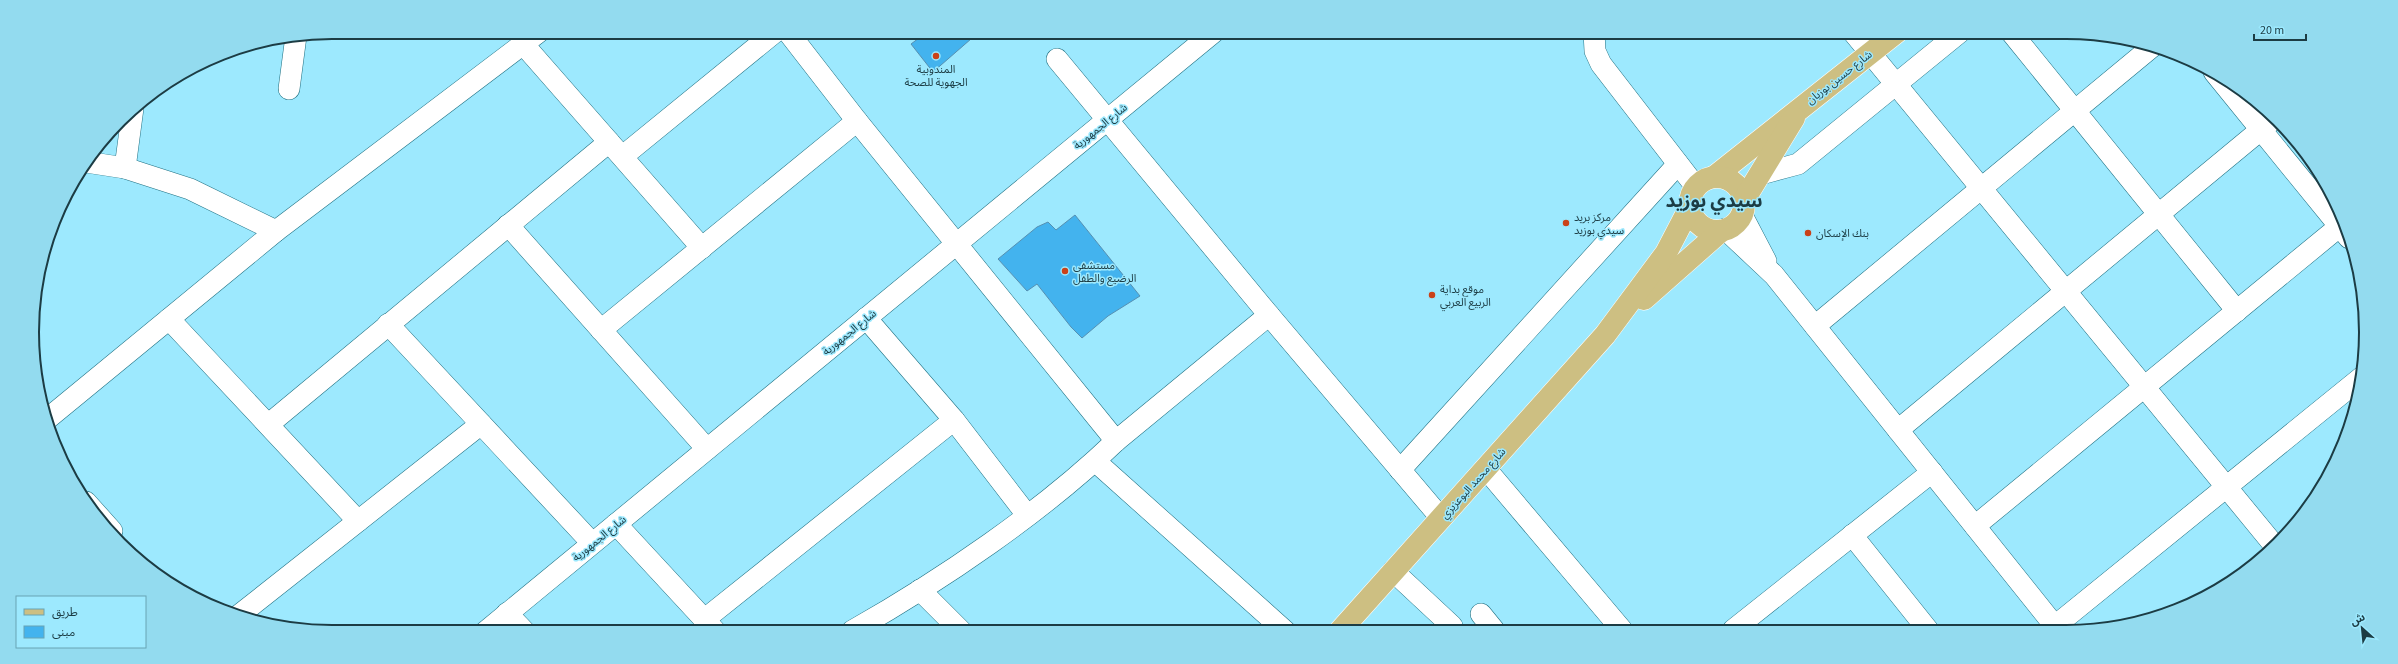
<svg xmlns="http://www.w3.org/2000/svg" width="2398" height="664" font-family="'Source Sans 3','Noto Sans Arabic',sans-serif">
<style>
.building{fill:#43b3ee;stroke:#5690b2}
.lines{fill:none;stroke-linecap:round;stroke-linejoin:round}
.minor-casing{stroke:#207183;stroke-width:22}
.major-casing{stroke:#fff;stroke-width:23}
.minor{stroke:#fff;stroke-width:21}
.major{stroke:#cdbf82;stroke-width:22}
.poi-dot{fill:#ca4118;stroke:#9de9fe;stroke-width:1.5}
.labels{text-anchor:middle;stroke-width:3;stroke-linejoin:round;paint-order:stroke}
.poi-label{font-size:11px;fill:#1c3c44;stroke:#9de9fe;text-anchor:start}
.street-label{font-size:11px;fill:#1c3c44;stroke:#9de9fe}
.town-label{font-size:19px;font-weight:bold;fill:#1c3c44;stroke:#9de9fe}
.rim{fill:none;stroke:#1c3c44;stroke-width:2}
</style>
<rect width="100%" height="100%" fill="#9de9fe"/>
<g class="building">
<polygon points="927,32 979,32 933,72 911,44"/>
<polygon points="1075,215 1140,296 1108,316 1082,338 1071,327 1037,284 1027,291 998,259 1037,227 1048,222 1056,230"/>
</g>
<g class="lines">
<defs>
<g id="minor">
<polyline points="788,32 857,121 1116,441"/>
<polyline points="1594,32 1595,51 1601,64 1696,187"/>
<polyline points="1853,32 2274,545"/>
<polyline points="2011,32 2237,311"/>
<polyline points="524,45 702,248"/>
<polyline points="1057,59 1269,315 1441,518"/>
<polyline points="2214,72 2349,238"/>
<polyline points="289,89 296,36"/>
<polyline points="623,156 775,32"/>
<polyline points="86,162 125,168 190,189 276,231"/>
<polyline points="125,168 133,108"/>
<polyline points="1761,174 1798,164 1960,32"/>
<polyline points="1742,215 1766,261"/>
<polyline points="508,225 707,449"/>
<polyline points="1725,229 1774,275 2058,630"/>
<polyline points="866,318 954,420 1027,515"/>
<polyline points="169,319 358,521"/>
<polyline points="388,324 592,543"/>
<polyline points="1815,326 2153,46"/>
<polyline points="601,330 857,121"/>
<polyline points="46,420 276,231 539,32"/>
<polyline points="269,424 609,142"/>
<polyline points="1898,430 2275,118"/>
<polyline points="1095,461 1285,631"/>
<polyline points="1486,469 1622,630"/>
<polyline points="1400,470 1678,164"/>
<polyline points="86,502 112,531"/>
<polyline points="616,524 715,631"/>
<polyline points="1975,526 2340,226"/>
<polyline points="1852,535 1928,630"/>
<polyline points="1393,571 1452,626"/>
<polyline points="920,590 961,631"/>
<polyline points="507,613 525,632"/>
<polyline points="1481,614 1494,630"/>
<polyline points="238,616 481,424"/>
<polyline points="705,619 954,420"/>
<polyline points="2055,626 2362,377"/>
<polyline points="1733,630 1932,472"/>
<path d="M852,631C942,580 1042,512 1116,441L1269,315"/>
<polyline points="485,632 1214,32"/>
</g>
<g id="major">
<polyline points="1714,177 1897,32"/>
<circle cx="1717" cy="204" r="27"/>
<polyline points="1744,200 1794,118"/>
<polyline points="1644,299 1721,231"/>
<polyline points="1340,631 1605,335 1666,253 1690,207"/>
</g>
</defs>
<use href="#minor" class="minor-casing"/>
<use href="#major" class="major-casing"/>
<use href="#minor" class="minor"/>
<use href="#major" class="major"/>
</g>
<g class="poi-dot">
<circle cx="936" cy="56" r="4"/>
<circle cx="1566" cy="223" r="4"/>
<circle cx="1808" cy="233" r="4"/>
<circle cx="1065" cy="271" r="4"/>
<circle cx="1432" cy="295" r="4"/>
</g>
<g class="labels">
<g class="poi-label">
<text x="936" y="73" text-anchor="middle">المندوبية<tspan x="936" dy="13">الجهوية للصحة</tspan></text>
<text x="1574" y="221">مركز بريد<tspan x="1574" dy="13">سيدي بوزيد</tspan></text>
<text x="1816" y="237">بنك الإسكان</text>
<text x="1073" y="269">مستشفى<tspan x="1073" dy="13">الرضيع والطفل</tspan></text>
<text x="1440" y="293">موقع بداية<tspan x="1440" dy="13">الربيع العربي</tspan></text>
</g>
<g class="street-label">
<text transform="translate(1839 77) rotate(-38)" y="4">شارع حسين بوزيان</text>
<text transform="translate(1100 126) rotate(-39)" y="4">شارع الجمهورية</text>
<text transform="translate(849 332) rotate(-39)" y="4">شارع الجمهورية</text>
<text transform="translate(1473 483) rotate(-48)" y="4">شارع محمد البوعزيزي</text>
<text transform="translate(599 538) rotate(-39)" y="4">شارع الجمهورية</text>
</g>
<g class="town-label">
<text x="1714" y="207">سيدي بوزيد</text>
</g>
</g>
<path d="M0 0H2398V664H0ZM332 39H2066A293 293 0 0 1 2359 332V332A293 293 0 0 1 2066 625H332A293 293 0 0 1 39 332V332A293 293 0 0 1 332 39Z" fill="#93dbef" fill-rule="evenodd"/>
<path class="rim" d="M332 39H2066A293 293 0 0 1 2359 332V332A293 293 0 0 1 2066 625H332A293 293 0 0 1 39 332V332A293 293 0 0 1 332 39Z"/>
<rect x="16" y="596" width="130" height="52" fill="#9de9fe" stroke="#69a4b4"/>
<rect x="24" y="609" width="20" height="6" fill="#cdbf82" stroke="#69a4b4"/>
<text x="52" y="616" font-size="12" fill="#1c3c44">طريق</text>
<rect x="24" y="626" width="20" height="12" fill="#43b3ee" stroke="#69a4b4"/>
<text x="52" y="636" font-size="12" fill="#1c3c44">مبنى</text>
<g transform="translate(2362 628) rotate(333)" stroke="#9de9fe" stroke-width="3" paint-order="stroke">
<path d="M0-3L7 15L0 10L-7 15Z" fill="#1c3c44"/>
<text y="-6" font-size="11" font-weight="bold" text-anchor="middle" fill="#1c3c44">ش</text>
</g>
<path d="M2254 34v6h52v-6" fill="none" stroke="#1c3c44" stroke-width="2"/>
<text x="2260" y="34" font-size="12" fill="#1c3c44" stroke="#9de9fe" stroke-width="3" paint-order="stroke">20 m</text>
</svg>
